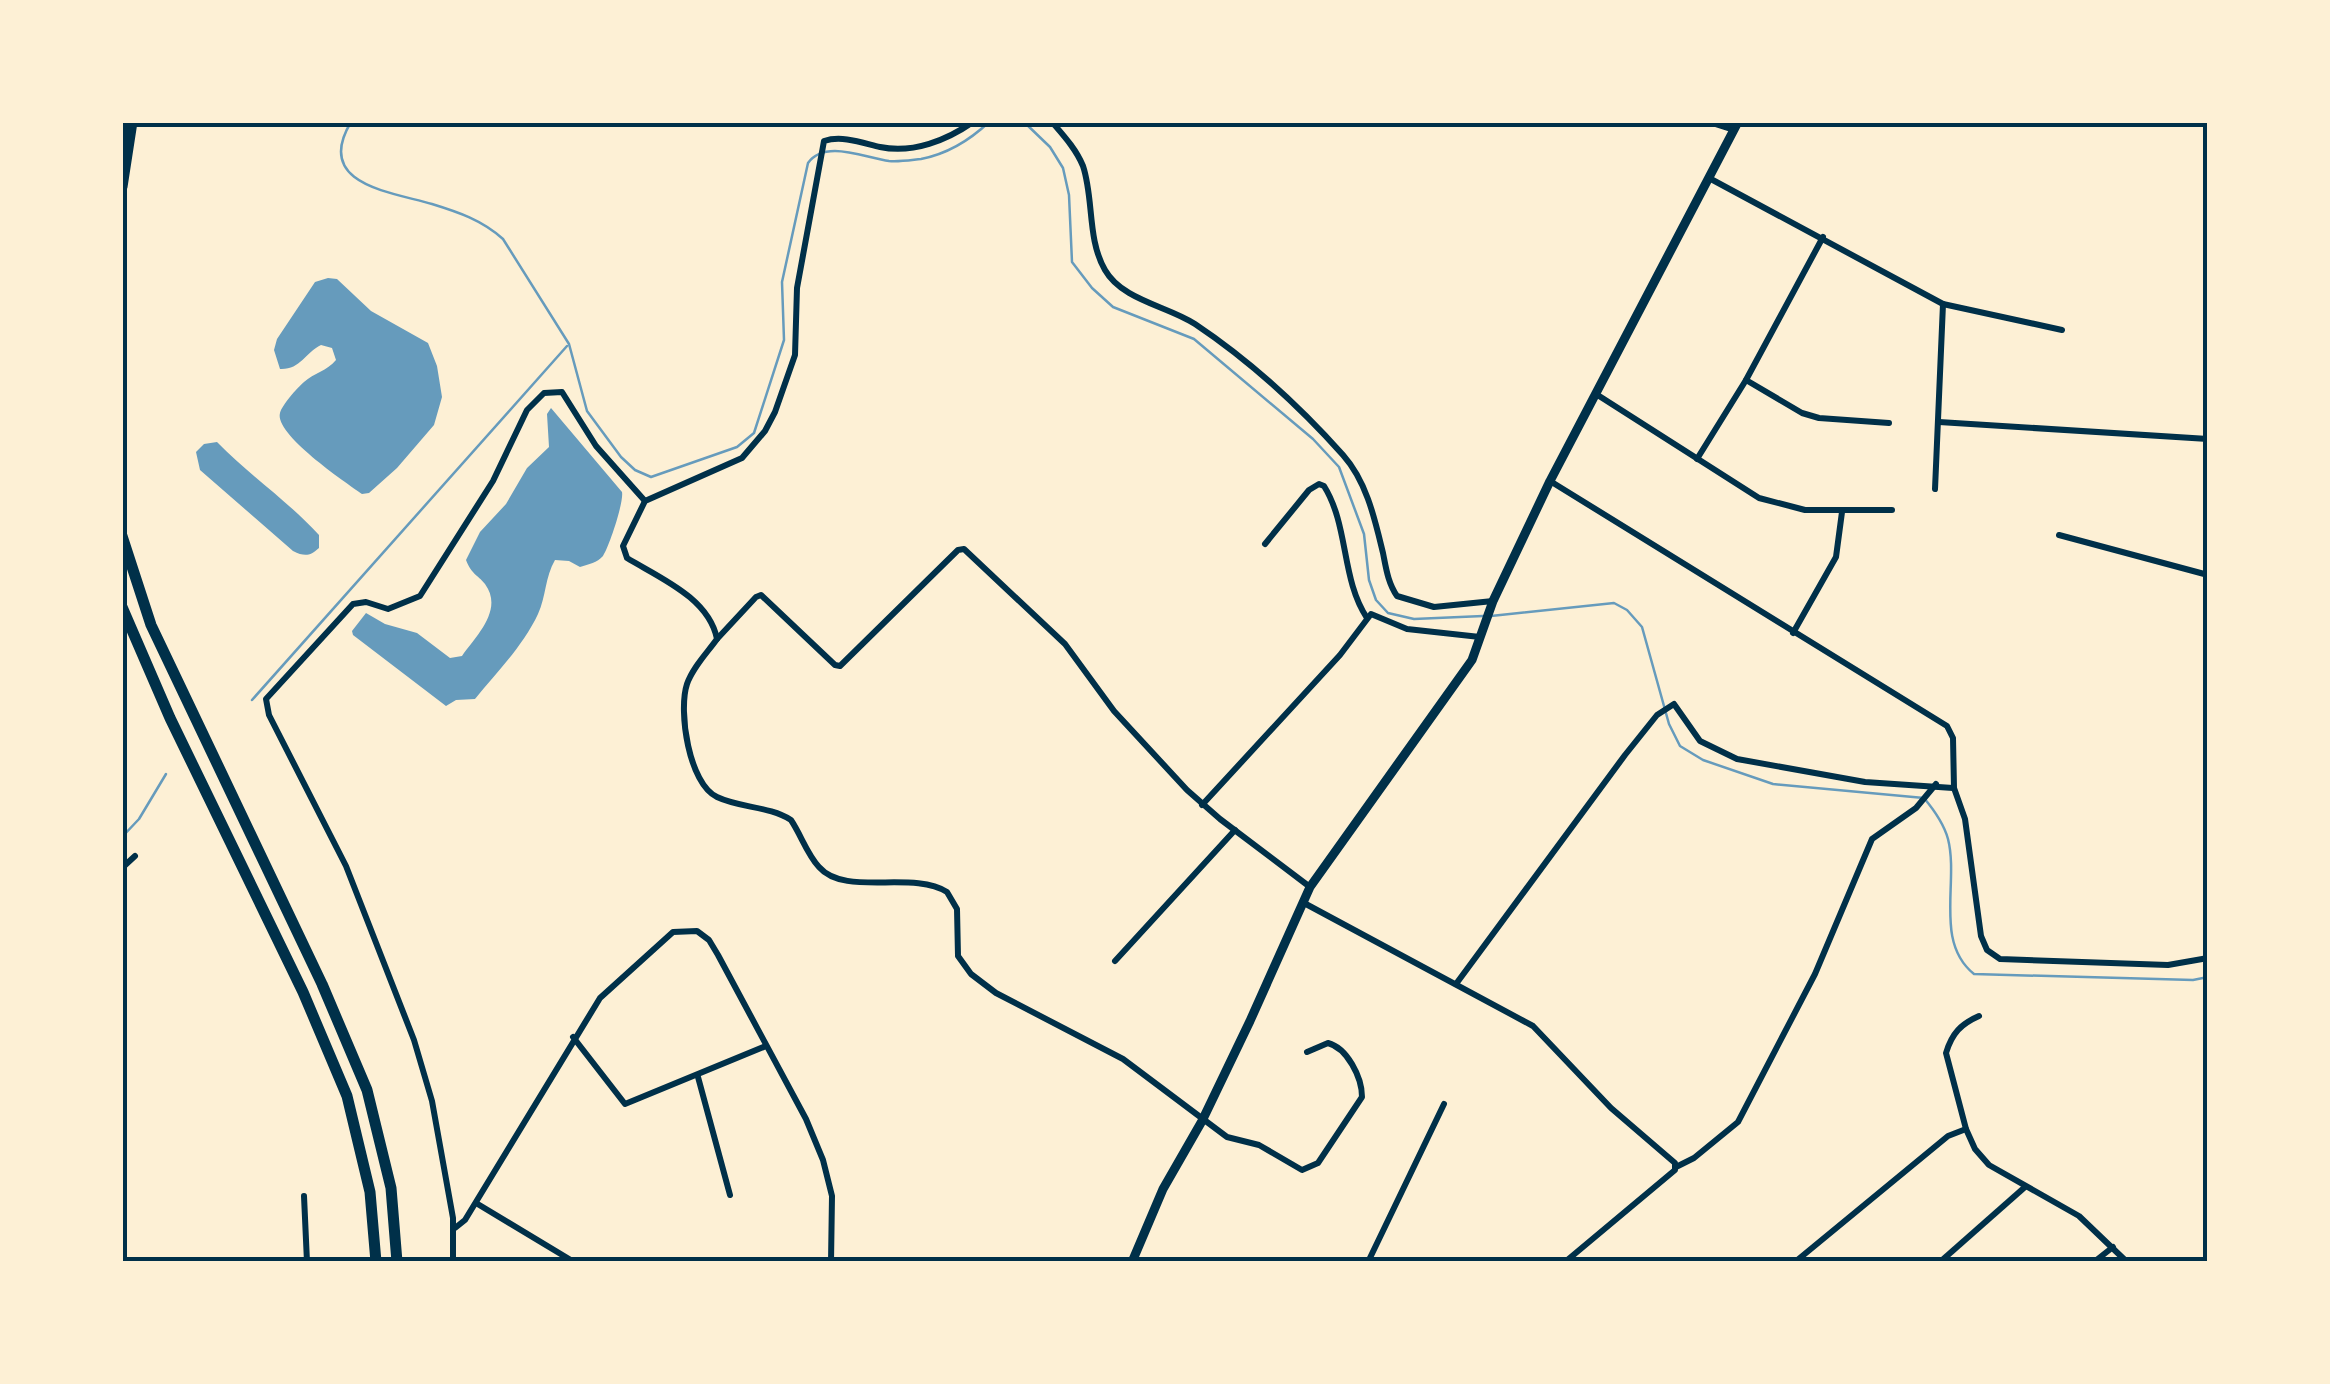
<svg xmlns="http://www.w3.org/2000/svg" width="2330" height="1384" font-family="'Work Sans',sans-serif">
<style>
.water{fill:#669bbc}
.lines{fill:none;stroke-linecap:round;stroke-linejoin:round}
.stream{stroke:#669bbc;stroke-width:2.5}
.minor{stroke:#003049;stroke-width:6}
.tertiary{stroke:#003049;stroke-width:9}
.trunk{stroke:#003049;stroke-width:11}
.neatline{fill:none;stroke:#003049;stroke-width:4}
</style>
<rect width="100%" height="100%" fill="#fdf0d5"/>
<g class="water">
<path d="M328,278L337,279L371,311L428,343L437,366L442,397L434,425L397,468L369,493L362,494C345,482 274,434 280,413C282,405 297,388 304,382C314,373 327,371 336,360L332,348L321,345C305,353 300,370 280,369L274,350L277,339L315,282Z"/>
<path d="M551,408L622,492C624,502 609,547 603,556C597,563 589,564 580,567L569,561L555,560C545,577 546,597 538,614C523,646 497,672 475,699L456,700L446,706L353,635L352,631L366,613L385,624L417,633L450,658L462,656C476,636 504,610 485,584C477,574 472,575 466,560L480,532L506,504L527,468L549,447L547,414Z"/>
<path d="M217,442C249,475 288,501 319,535V548C310,556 305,557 293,551L200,470L196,452L204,444Z"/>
</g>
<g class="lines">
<g class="stream">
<path d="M351,122C313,185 392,192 432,204C458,212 482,220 503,239L569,344L587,411L621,457L635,470L651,477L737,447L754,433L784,340L782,282L808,163C825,139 865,158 889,161C899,162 911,160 921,159C947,154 970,140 989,122"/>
<polyline points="1024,122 1050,147 1063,168 1069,195 1072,262 1092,288 1113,307 1194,339 1313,439 1339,467 1364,534 1369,580 1376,600 1388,613 1414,619 1483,616"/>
<path d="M1491,616L1614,603L1627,610L1642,627L1669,724L1680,746L1703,760L1773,784L1924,798C1934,810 1944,824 1948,839C1959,882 1934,942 1974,974L2193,980L2208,977"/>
<polyline points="252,700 567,346"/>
<polyline points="122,837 139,819 166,774"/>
</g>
<g class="minor">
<path d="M973,122C947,140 913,154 880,147C863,143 842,135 824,141L797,288L795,355L775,412L765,431L742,458L645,501L623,546L627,558C660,578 709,598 717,639C707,653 693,667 687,684C678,711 689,784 717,797C740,808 769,806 791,820C801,835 807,854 819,867C845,897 912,870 947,892L957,909L958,956L971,974L996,993L1123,1059L1227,1137L1259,1145L1302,1170L1318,1163L1362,1097C1362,1077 1347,1048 1328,1043L1307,1052"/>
<path d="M1052,122C1064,136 1076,149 1083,166C1094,199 1087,239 1105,270C1122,300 1167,306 1195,324C1249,360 1300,407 1343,455C1367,482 1375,520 1383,553C1386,568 1388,583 1397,596L1434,607L1493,601"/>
<polyline points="1709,122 1734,130"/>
<polyline points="1709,178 1943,304 2062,330"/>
<polyline points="1746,380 1802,413 1819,418 1889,423"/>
<polyline points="1596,394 1759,498 1805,510 1892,510"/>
<polyline points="1939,422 2208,439"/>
<polyline points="1697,459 1746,380 1823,237"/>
<polyline points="1550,481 1947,726 1953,738 1954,788 1965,819 1981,936 1987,950 2000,959 2168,965 2208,958"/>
<polyline points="1935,489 1943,304"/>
<polyline points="2059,535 2208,575"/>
<path d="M1265,544L1309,490L1319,484L1324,486C1349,526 1341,579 1367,618"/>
<polyline points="1793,633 1836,557 1842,512"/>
<polyline points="717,639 756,597 761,595 835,665 840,666 958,550 964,549 1065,644 1114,711 1187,790 1220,819 1310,887"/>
<polyline points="1202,805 1340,655 1371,614 1407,629 1480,637"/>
<polyline points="122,868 135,856"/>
<polyline points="1304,903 1533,1026 1611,1108 1675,1163 1675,1170 1565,1262"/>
<polyline points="1115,961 1235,830"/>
<polyline points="1456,984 1625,755 1657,715 1674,704 1700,741 1737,759 1865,782 1953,788"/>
<path d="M1979,1016C1961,1024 1952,1033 1946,1053L1966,1129L1975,1149L1989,1165L2079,1216L2127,1262"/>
<polyline points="573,1037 625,1104 766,1046"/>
<polyline points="698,1077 730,1195"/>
<polyline points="1676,1167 1694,1158 1738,1122 1815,974 1872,839 1916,808 1936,784"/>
<polyline points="304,1196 307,1262"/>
<polyline points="476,1203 574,1262"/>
<polyline points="455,1228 465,1220 600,998 673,932 697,931 709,940 718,955 806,1119 823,1160 832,1196 831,1262"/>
<polyline points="453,1262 453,1218 432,1101 414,1040 346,866 269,715 266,699 353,604 366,602 388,609 420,596 493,481 527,410 544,393 562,392 596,446 645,501"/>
<polyline points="1368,1262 1444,1104"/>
<polyline points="1795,1262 1948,1136 1966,1129"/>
<polyline points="1940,1262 2025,1187"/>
<polyline points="2094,1262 2113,1247"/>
</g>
<polyline class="tertiary" points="1132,1262 1163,1189 1202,1121 1250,1021 1310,887 1472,660 1493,601 1550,481 1738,122"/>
<g class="trunk">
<polyline points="122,187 132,122"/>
<polyline points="122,536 151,625 322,984 367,1090 391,1188 397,1262"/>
<polyline points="122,607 170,718 303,992 347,1096 370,1192 376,1262"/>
</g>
</g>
<rect width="2330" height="1384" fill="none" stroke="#fdf0d5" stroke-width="250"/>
<rect x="125" y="125" width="2080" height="1134" class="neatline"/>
</svg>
